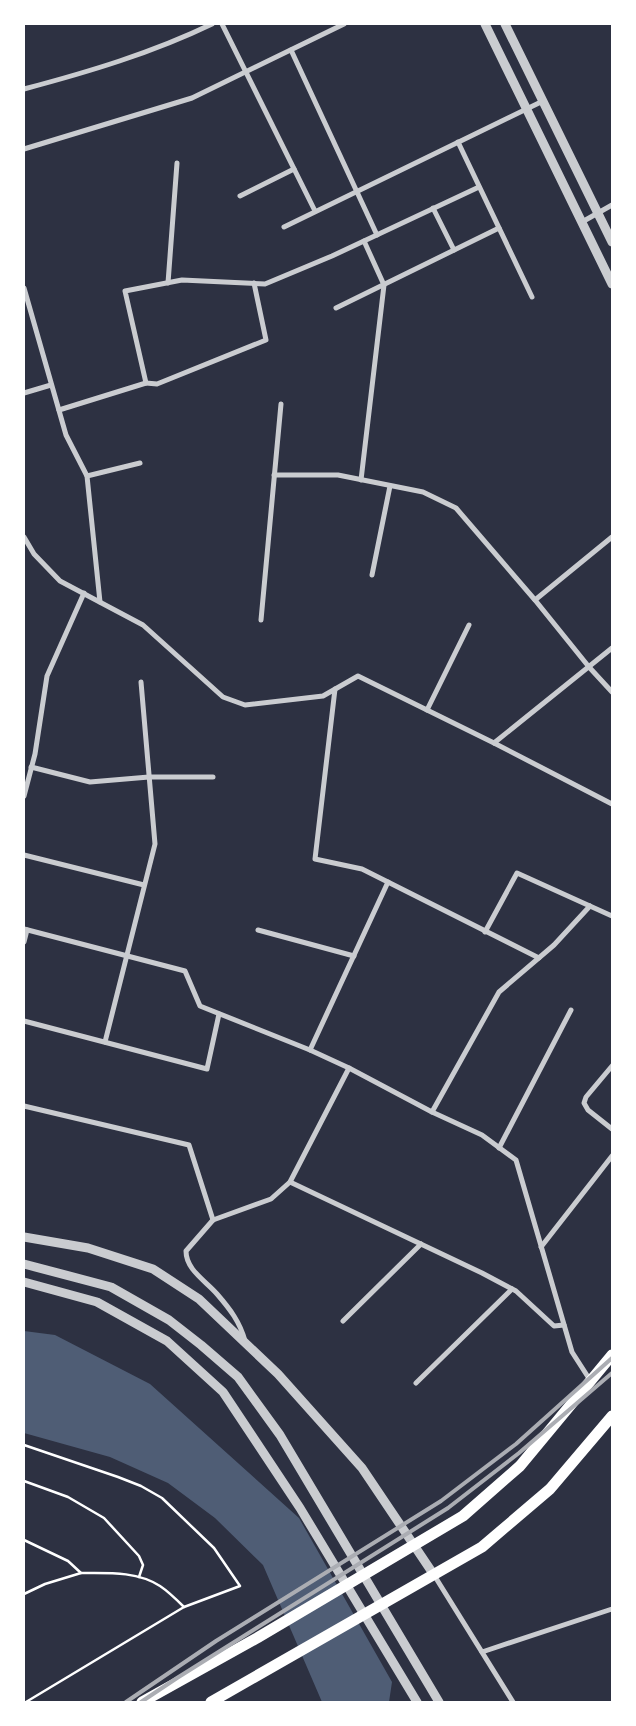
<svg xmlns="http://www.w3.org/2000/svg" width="636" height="1726" font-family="Figtree,sans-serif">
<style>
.water{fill:#4f5d75}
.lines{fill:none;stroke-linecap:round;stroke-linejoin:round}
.path{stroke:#fff;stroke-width:2.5}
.minor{stroke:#caccd0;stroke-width:5}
.tertiary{stroke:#caccd0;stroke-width:9}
.primary{stroke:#fff;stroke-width:11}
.rail{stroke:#abadb3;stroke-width:4}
</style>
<rect width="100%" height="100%" fill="#2d3142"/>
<polygon class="water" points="24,1331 55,1335 150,1384 299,1518 392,1682 389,1702 322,1702 263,1565 215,1518 168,1483 110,1457 24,1433"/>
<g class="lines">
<g class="path">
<polyline points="24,1445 118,1477 141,1486 162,1498 214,1548 240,1586 184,1607 26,1702"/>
<polyline points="24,1481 68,1497 104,1518 139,1556 143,1565 139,1577"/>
<path d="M24,1540L68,1561L81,1573C107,1573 137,1571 160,1586C169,1592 177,1600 184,1607"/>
<polyline points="24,1594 45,1584 81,1573"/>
</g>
<g class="minor">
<polyline points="222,24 315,211"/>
<polyline points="291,50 377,235"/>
<path d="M24,89C88,72 152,53 212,24"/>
<polyline points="458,142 532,297"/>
<polyline points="24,149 192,98 344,24"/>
<polyline points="240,196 294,169"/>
<polyline points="433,208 454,250"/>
<polyline points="582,222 612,205"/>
<polyline points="284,227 543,101"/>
<polyline points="168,283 177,163"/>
<polyline points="24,288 66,435 87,476 100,602"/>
<polyline points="336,308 499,228"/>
<polyline points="146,383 157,384 266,340 254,283"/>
<polyline points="24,393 51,385"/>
<polyline points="59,410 146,383 125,291 182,280 265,284 332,256 479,187"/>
<polyline points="274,475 338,475 423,492 456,508 535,600 589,667 612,692"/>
<polyline points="87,476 140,463"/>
<polyline points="361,480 384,285 364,241"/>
<polyline points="24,537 34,554 60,581 143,625 223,697 245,705 323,696 358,676 494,743 612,804"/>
<polyline points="372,575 390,486"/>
<polyline points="535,600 612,537"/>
<polyline points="261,620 281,404"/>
<polyline points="335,689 315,859 362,869 539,958"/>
<polyline points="427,710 469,625"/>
<polyline points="494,743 612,648"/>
<polyline points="31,767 90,782 149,777 213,777"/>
<polyline points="24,796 35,754 47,676 84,593"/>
<polyline points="24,855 144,885"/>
<polyline points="24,929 185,971 200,1006 310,1050 349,1068 432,1112 482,1135 516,1160 572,1352 590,1380"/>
<polyline points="258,930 354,956"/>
<polyline points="485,932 517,873 612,916"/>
<polyline points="24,942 27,930"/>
<polyline points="24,1021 207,1069 219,1014"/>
<polyline points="105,1042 155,844 141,682"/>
<polyline points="310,1050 388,882"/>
<polyline points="612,1066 586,1097 584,1103 588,1110 612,1129"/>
<polyline points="24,1106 189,1145 213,1220"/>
<polyline points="432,1112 499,992 554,945 590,906"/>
<polyline points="499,1148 571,1010"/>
<polyline points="290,1182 482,1273 516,1291 554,1326 564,1325"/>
<polyline points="541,1247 612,1156"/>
<polyline points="343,1321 421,1244"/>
<path d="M245,1341C240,1322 230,1309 217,1294C206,1281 186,1270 186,1251L213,1220L271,1199L290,1182L349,1068"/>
<polyline points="416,1383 512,1289"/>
<polyline points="434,1575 513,1702"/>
<polyline points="482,1652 612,1609"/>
</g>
<g class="tertiary">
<polyline points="485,24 612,284"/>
<polyline points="505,24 612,242"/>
<polyline points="24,1237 88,1248 153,1269 199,1299 278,1374 362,1468 434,1575"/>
<polyline points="24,1264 111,1287 169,1320 201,1345 238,1377 280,1435 439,1702"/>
<polyline points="24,1282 97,1302 167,1341 223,1392 300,1508 417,1702"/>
</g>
<g class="primary">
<polyline points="142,1702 257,1638 463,1516 520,1466 612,1355"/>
<polyline points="211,1702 482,1547 550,1489 612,1416"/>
</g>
<g class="rail">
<polyline points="126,1702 216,1641 441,1501 516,1444 612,1358"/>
<polyline points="141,1702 177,1678 448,1508 519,1453 612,1373"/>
</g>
</g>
<rect width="636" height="1726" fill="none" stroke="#ffffff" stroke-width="50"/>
</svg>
